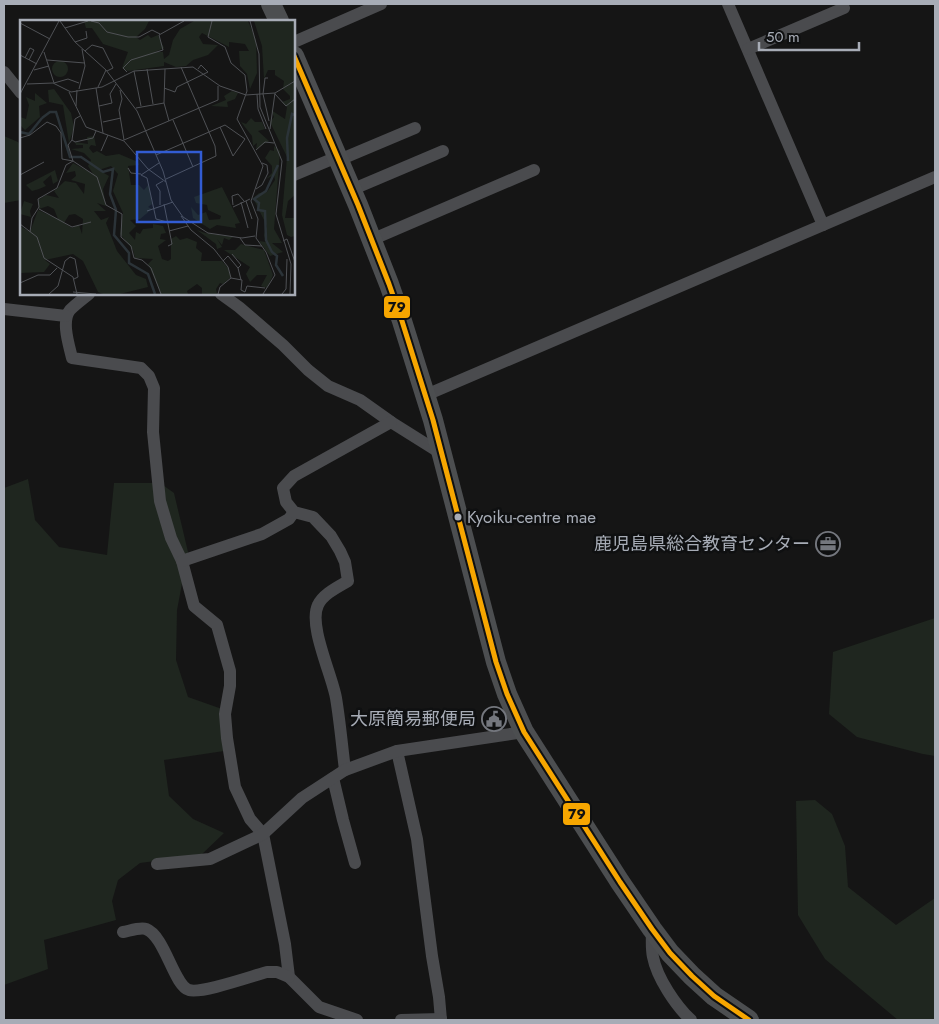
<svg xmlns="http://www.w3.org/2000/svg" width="939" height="1024" font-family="Jost,'Noto Sans JP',sans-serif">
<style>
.green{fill:#1f261f}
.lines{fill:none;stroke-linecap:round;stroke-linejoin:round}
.minor{stroke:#4a4b4e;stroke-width:12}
.primary{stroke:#4c4e50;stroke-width:20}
.bus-1-casing{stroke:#0f1011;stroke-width:9}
.bus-1{stroke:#f7a600;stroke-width:5}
.bus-dot{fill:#a7acb6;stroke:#0f1011;stroke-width:2}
.labels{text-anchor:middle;stroke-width:5;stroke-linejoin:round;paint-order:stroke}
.bus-label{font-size:17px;fill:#a7acb6;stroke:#0f1011;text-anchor:start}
.poi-label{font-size:18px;fill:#a7acb6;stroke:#0f1011;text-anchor:end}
.inset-river{fill:none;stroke:#2b3338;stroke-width:2.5}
.inset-road{fill:none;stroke:#4f5155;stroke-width:1}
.view{fill:#325cd3;fill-opacity:0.15;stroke:#325cd3;stroke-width:2.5}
.inset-edge{fill:none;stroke:#a7acb6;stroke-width:2.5}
.line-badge{stroke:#0f1011;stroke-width:2}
.pale-badge-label{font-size:14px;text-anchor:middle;font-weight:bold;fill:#111}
</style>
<rect width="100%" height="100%" fill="#151515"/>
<g class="green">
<polygon points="4,136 18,142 21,146 21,200 4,203"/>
<polygon points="28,479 35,520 59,547 107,555 114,483 160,483 174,493 188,552 177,610 176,660 188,697 222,709 224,751 164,760 169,796 193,819 224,833 201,855 140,863 118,880 112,901 116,920 44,940 48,969 4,985 4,488"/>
<polygon points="935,618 935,756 923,754 857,737 829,714 833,652"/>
<polygon points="815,800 832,814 845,846 848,887 896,925 935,898 935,1020 898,1020 825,959 798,915 796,801"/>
</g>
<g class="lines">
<g class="minor">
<polyline points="728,4 823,225"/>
<polyline points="294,42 381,4"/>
<polyline points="748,49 844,8"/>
<polyline points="4,72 21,93"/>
<polyline points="339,160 415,128"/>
<polyline points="294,175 337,157"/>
<polyline points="351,190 443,151"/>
<polyline points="371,240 534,170"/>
<path d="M89,294C83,299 76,304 70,310C61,321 69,345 72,358L141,368L149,376L154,388L153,432L160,501L171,538L182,561L194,606L217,625L230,671V686L225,714L227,738L235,787L250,819L263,834L285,944L289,977L319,1007L357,1020"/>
<polyline points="221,294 239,307 283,345 308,370 328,386 360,400 391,422 442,454"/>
<polyline points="4,309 66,316"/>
<polyline points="426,395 935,177"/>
<polyline points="182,561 262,534 289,519 294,512"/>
<polyline points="397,751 417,839 432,956 439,997 441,1020"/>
<path d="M345,770C342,746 340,722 336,698C332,675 308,625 318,605C323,594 338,587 348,581L345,562L340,551L331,536L313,517L294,512L286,502L283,488L294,476L391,422"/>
<polyline points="333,778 343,820 355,863"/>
<polyline points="157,864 210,859 263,834 302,798 345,770 397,751 524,732"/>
<path d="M652,930C652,938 651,948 653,957C657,978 676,1006 691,1020"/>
<path d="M123,932C129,931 140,927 146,929C165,936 174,986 189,990C201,994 252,976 267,972H277L289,977"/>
<polyline points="401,1020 441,1019"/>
</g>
<g class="primary">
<polyline points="271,4 279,21"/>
<polyline points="294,56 358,205 389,284 402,321 433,420 496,662 507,694 524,732 620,882 652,929 670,953 692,976 714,996 749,1020"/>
</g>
<defs>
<polyline id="bus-1" points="294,56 358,205 389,284 402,321 433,420 496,662 507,694 524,732 620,882 652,929 670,953 692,976 714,996 749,1020"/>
</defs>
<use href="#bus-1" class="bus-1-casing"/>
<use href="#bus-1" class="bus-1"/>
</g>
<defs>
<symbol id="office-ring" viewBox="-11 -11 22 22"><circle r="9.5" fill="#0f1011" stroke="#74777e" stroke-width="1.5"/><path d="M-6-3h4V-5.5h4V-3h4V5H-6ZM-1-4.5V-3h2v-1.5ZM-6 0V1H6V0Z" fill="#74777e"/></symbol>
<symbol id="civic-ring" viewBox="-11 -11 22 22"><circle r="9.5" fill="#0f1011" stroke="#74777e" stroke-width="1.5"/><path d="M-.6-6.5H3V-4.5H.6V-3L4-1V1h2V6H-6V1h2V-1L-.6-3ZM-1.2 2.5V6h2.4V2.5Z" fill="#74777e"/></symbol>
</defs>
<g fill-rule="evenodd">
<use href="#office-ring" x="814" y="530" width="28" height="28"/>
<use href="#civic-ring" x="480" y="705" width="28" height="28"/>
</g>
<circle class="bus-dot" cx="458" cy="517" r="4.5"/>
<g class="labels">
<g class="bus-label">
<text x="467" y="523">Kyoiku-centre mae</text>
</g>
<g class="poi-label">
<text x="810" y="550">鹿児島県総合教育センター</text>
<text x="476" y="725">大原簡易郵便局</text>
</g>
</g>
<g transform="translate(20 20)">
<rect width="275" height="275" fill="#151515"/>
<path d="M64,1H129L125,9L116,17L120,20L128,15L131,18L138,15L144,28L135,32H143L144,39L149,35L153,20L160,9L174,1H228L236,20L237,53L230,69L227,54L220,46L219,31H229L225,24L209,22V27L182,13L179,17L183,24L198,25L188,35L173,40L166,46L156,47L144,42V46L108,51L102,48L108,32L83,24L72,8H66ZM234,1H275V175L268,181L265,198H275V216L271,217L267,215L262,195L267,137L250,102L254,97L251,90L265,99L267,87L262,82L270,79V76L263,69L264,61L255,55V50H248L244,59L242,26ZM32 49a8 8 0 1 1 16 0a8 8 0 1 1-16 0ZM34,69L51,93L54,107L49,123L43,85L29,82L28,70ZM212,71L218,73L215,79L207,82L208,87L191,86L206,80L204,76ZM15,73L27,83L19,86L20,97L5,110L0,105V97L6,99L9,85L6,77L15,81ZM231,98L235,102H242L245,109L238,111L249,121L236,129L237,123L233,126L232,116L221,102L226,104ZM74,116L76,126L71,125L69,128L73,133L77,131L86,136L99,134L118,142L119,145L108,146L111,165H119L124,170L128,165L130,170L132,184L128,187L132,189L120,199L110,200L116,206L109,213L115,220L116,212L120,214L123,209L133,208V204L143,206L146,213L141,214L140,219L146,220L138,226L142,239L148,241L151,239V219L156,216L160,220L167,218L177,222L176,228L182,233L181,241H202L208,248L211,257L203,264L200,263L196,269L197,274H182V268L177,264L167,271L168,274H141L128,244L133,239L115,238L113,230L100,214L103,193L93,171L98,154L91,146L79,150L89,156L83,169L86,186L77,183L86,191H74L81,200L89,197L86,203L97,231L116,255L126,259L128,267L100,274H83L78,272L63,241L53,234L25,240L30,244L24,252L0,253V206L10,212L18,190L38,199L34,189L28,186L19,189L18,180L26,175L39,178L34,171L45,161L56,163L64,174L65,164L51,160L56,156L55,151L46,153L53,143L73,154L68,146L71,140L64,133L51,129L63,128V125H56L55,122L68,124L67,117ZM55,194L63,199L62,214L59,205L52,208L44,203L49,195ZM254,126L260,131L254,209L262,223H252L263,232L250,236L239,221L246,222L244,215L247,206L233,178L239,173L247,172L255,160L254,155L246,159L252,153V146L245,138L250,130L254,131ZM35,150L38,161L33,164L31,155L23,162L26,166L19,169L12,171L6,165ZM202,167L220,203L215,204L216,208L197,205L190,209L173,198L171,187L178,195L186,192L189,200L200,199L201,196L188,190L187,185L176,183L174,177ZM4,181L13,184L10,191L11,197L0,194ZM177,210L185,213L213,217L209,220L204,218L202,225L197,219L202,227L197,229L196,224ZM221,224L244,230L253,255L247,268L241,266L247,255H237L230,262L226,254L230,247L204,230H215Z" fill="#1f261f" fill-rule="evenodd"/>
<path class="inset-river" d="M22,98L30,92H36L50,137H61L83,152L93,149L90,174L96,190L94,215L109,233V243L128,254L135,274M0,112L9,114L22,98M268,141L267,118L272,94L275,95M258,145L246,171L234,179L239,183L238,190L245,191L246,220L252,232L257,236L256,245L263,256"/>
<path class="inset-road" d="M40,1L55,22L86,50L117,91L143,151L151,180L163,197L188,213L222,218L235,216M71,1L79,3L87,12L108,17H119L132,10L140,14M192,1L188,17L205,27L211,43L225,55L227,71L217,99L243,146L231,181L238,199L236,218L246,232L255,255L243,274M230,1L239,34L240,87L262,141L256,194L271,244L270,274M0,3L30,19M45,8L68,1M55,22L67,18L66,11M65,31L72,25L83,28L93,48L87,51M24,32L34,63M0,35L17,44M5,38L10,28L14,30L9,40M27,40L65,43M127,49L133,84M145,49L144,83L149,101M14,50L29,46M114,51L121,86M107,52L103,48L111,40L143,30L139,15L164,1M248,58H245L243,74L249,101M34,63L48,59L59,63M7,64L33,63L51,72L82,67L114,51L173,47L200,66L226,75L255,73M78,67L86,50M76,68L83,113M144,68L155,72L157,67L188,52L181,45L178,49M59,69L65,46L62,29M100,70L102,79L99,90L104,120M49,72L66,107L104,121L128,149L146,162M0,74L39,1M237,74L238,89L246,109M255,74L266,86L275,79M56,86L57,70M79,86L92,83L90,74L96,64M116,88L144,83M153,100L173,147M83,102L101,98M200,107L213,136L225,119M250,109L255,73L275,61M189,112L205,105L225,119M0,118L10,115L27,102L36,106L41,113L42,139L53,141L77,157L86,185L102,194L101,217L111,226L114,238L122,240L131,248L141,274M52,120L55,99L60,96M104,120L198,80V66M236,130L245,122L254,123M81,131L88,115M136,135L189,112M53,141L48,125L52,120L55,122L73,118L76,111M139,143L121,155L127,158L136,199L147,202M108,148L111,153L121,154M0,155L24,142M146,159L196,136L195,126L161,47M236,169L242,165L248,153L247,145L242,143M226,181L232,199M221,182L228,208M144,184L152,224L148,226M140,185V171L136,165L143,161M213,185L212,176L218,174L224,181M213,187L230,179M19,189L52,207L71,202M127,191L153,182M161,196L171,210L194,229L208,247L211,258M0,204L17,217L24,238L53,257L57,274M149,211L168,206M10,212L12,198L19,187L18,179L37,168L46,145L53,141M220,218L225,225L242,226M263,221L267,219L275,242M212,234L221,245L218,248M203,241L208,236L218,248L221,260M211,258L222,260L221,270L225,272L227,266L245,268M0,263L18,255H30L37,248M53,272L76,274M29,274L38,266L45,241L50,237L55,239L57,250L58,257L54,259M198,274L200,267L211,258M262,274L266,269L267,239"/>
<path class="view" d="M117,132H181V202H117Z"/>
<rect width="275" height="275" class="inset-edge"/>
</g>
<g class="line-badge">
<rect x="383" y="295" width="28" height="24" rx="5" fill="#f7a600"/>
<rect x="562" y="802" width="29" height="24" rx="5" fill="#f7a600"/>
</g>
<g class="pale-badge-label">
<text x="397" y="312">79</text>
<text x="577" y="819">79</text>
</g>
<rect width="939" height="1024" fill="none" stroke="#a7acb6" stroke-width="10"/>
<path d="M759 42v8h100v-8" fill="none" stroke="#a7acb6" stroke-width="2.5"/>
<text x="766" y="42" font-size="15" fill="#a7acb6" stroke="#0f1011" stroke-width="4" paint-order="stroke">50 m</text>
</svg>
